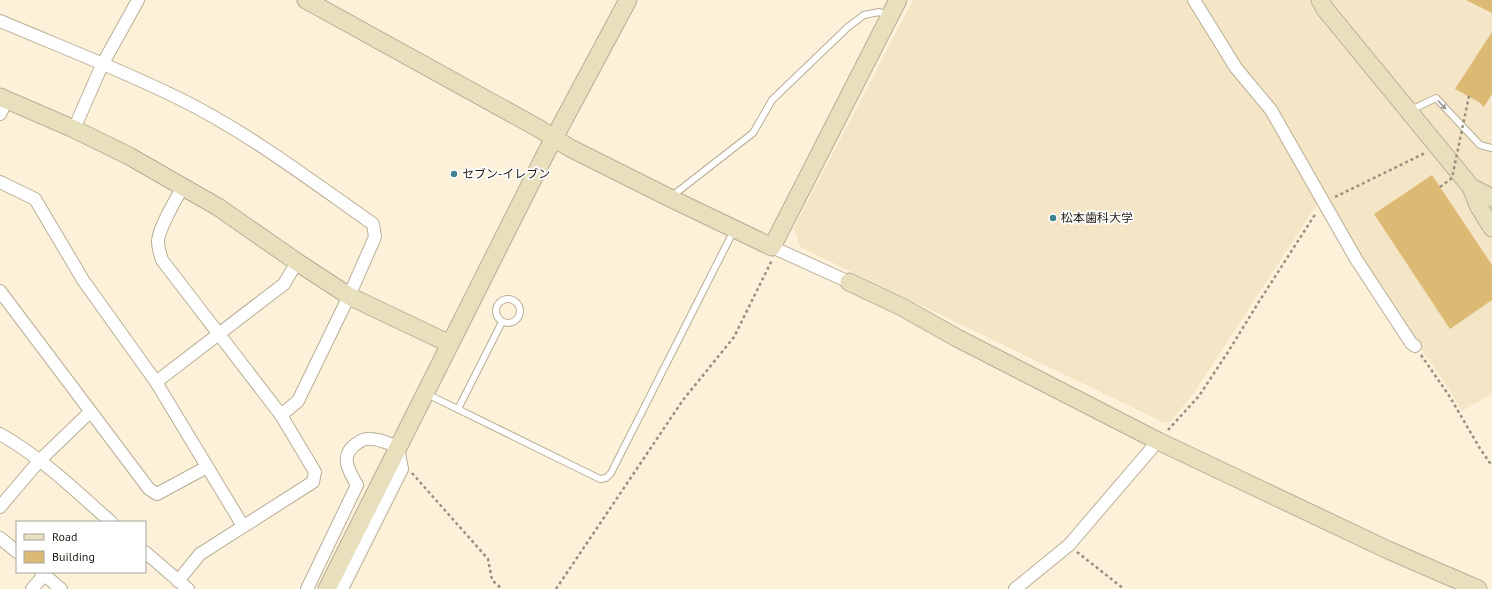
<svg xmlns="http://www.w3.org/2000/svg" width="1492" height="589" font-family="'PT Sans','Noto Sans JP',sans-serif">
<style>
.built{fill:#f4e5c6}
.building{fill:#dbba74}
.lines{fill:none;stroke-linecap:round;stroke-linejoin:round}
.lane-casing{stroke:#b9ae97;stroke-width:8}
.street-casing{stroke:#b9ae97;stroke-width:14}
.secondary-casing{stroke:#b9ae97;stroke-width:19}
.path{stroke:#999080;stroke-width:2.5;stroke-dasharray:3 3;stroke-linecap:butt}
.lane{stroke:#fff;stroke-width:6}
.street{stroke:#fff;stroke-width:12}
.secondary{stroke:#e8dfbd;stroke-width:17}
.path-bridge{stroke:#999080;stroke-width:2.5;stroke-dasharray:3 3;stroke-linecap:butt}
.oneway{fill:#9b9895}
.poi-dot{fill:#3e8390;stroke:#fff;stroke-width:1.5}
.labels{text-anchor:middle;stroke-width:3.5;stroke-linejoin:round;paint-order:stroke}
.poi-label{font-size:12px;fill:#201b13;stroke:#fff;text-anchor:start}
</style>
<rect width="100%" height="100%" fill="#fdf1d9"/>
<polygon class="built" points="913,0 1492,0 1492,394 1462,411 1447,386 1318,203 1194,393 1171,421 1165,423 800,247 794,228"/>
<g class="building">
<polygon points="1466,0 1492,0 1492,13"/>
<polygon points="1492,32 1492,94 1484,107 1479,102 1455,89"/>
<polygon points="1432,175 1492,265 1492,300 1450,329 1374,214"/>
</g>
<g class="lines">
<defs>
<g id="lane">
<polyline points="1409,111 1436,98 1480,145 1492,148"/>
<polyline points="672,196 753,133 772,100 848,27 864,15 879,12 888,16"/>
<circle cx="508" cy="311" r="12"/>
<polyline points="427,394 600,479 606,478 611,473 734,230"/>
<polyline points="458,409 502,322"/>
</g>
<g id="street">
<polyline points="1194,0 1236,68 1271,110 1356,259 1411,343 1415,346"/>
<path d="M0,21C59,46 119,69 176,97C246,131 309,179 373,224L375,237L349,296L298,401L281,415"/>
<polyline points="0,114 7,100"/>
<polyline points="74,129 102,65 138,0"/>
<polyline points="0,182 35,199 83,280 156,382 243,526"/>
<polyline points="772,247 849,282"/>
<polyline points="0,291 149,489 157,494 207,467"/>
<polyline points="156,382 284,284 297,262"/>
<path d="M0,434C41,457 76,491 111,522"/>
<polyline points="0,507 39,461 90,412"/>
<polyline points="0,538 17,552"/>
<polyline points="145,552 188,589"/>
<polyline points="41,572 61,589"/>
<path d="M178,581L200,554L313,482L315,472L281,415L162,260C160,254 158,248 158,241C159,227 176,200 183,186"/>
<polyline points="32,589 44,575"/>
<path d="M307,589L357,485C349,471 339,456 356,444C360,441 366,438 371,439C380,439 390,444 398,447L402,469L342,589"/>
<polyline points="1015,589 1069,545 1158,441"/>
</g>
<g id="secondary">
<polyline points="306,0 538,128 570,148 670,198 772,247 898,0"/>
<polyline points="1320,0 1325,9 1471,187 1478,205 1492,228"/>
<polyline points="0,97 74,129 129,156 218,207 297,262 349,296 450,344"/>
<polyline points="1471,187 1492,198"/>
<polyline points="849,282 902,307 957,338 1158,441 1388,550 1478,589"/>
<polyline points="327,589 545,155 628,0"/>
</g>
</defs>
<use href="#lane" class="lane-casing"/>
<use href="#street" class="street-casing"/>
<use href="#secondary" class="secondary-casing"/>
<g class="path">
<polyline points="1335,197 1425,153"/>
<polyline points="1421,355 1450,397 1479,447 1492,466"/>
<polyline points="1168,430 1199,396 1228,352 1260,300 1316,213"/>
<polyline points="412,473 488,559 492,580 502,589"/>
<polyline points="1077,552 1124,589"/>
<polyline points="556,589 683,400 734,337 771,262 771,260"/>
</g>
<use href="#lane" class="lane"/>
<use href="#street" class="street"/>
<use href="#secondary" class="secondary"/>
<polyline class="path-bridge" points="1440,187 1452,178 1469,96"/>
</g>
<defs><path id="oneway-solid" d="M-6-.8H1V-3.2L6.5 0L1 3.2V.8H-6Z"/></defs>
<use class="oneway" href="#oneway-solid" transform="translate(1442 105) rotate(47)"/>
<g class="poi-dot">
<circle cx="454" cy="174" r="4"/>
<circle cx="1053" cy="218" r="4"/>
</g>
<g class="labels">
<g class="poi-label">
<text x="462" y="178">セブン-イレブン</text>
<text x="1061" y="222">松本歯科大学</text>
</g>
</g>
<rect x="16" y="521" width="130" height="52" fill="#ffffff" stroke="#a6a4a1"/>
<rect x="24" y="534" width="20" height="6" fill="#e8dfbd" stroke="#a6a4a1"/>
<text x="52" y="541" font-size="12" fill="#201b13">Road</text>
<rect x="24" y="551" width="20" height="12" fill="#dbba74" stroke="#a6a4a1"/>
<text x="52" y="561" font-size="12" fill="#201b13">Building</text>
</svg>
